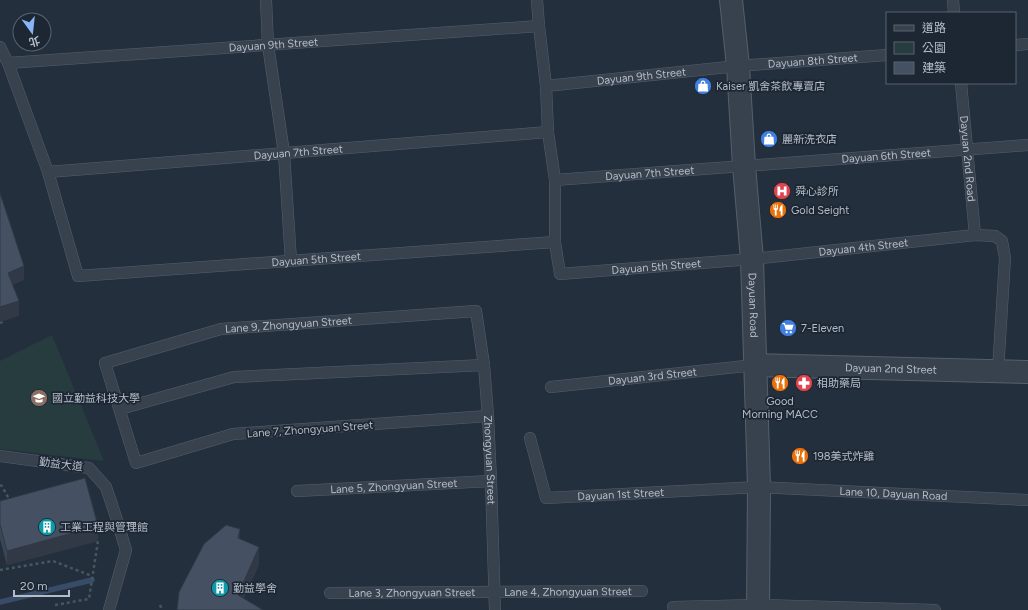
<svg xmlns="http://www.w3.org/2000/svg" width="1028" height="610" font-family="Figtree,'Noto Sans TC',sans-serif">
<style>
.green{fill:#263c3f}
.lines{fill:none;stroke-linecap:round;stroke-linejoin:round}
.stream{stroke:#394c67;stroke-width:5.5}
.service-casing{stroke:#565f6c;stroke-width:12}
.minor-casing{stroke:#565f6c;stroke-width:24}
.path{stroke:#44595c;stroke-width:2.5;stroke-dasharray:3 3;stroke-linecap:butt}
.service{stroke:#38414e;stroke-width:11}
.minor{stroke:#38414e;stroke-width:22}
.wall{fill:#3b4654}
.shaded-wall{fill:#303945}
.building{fill:#455162;stroke:#303945}
.labels{text-anchor:middle;stroke-width:3.5;stroke-linejoin:round;paint-order:stroke}
.street-label{font-size:11px;fill:#b4bcc9;stroke:#1d2633}
.poi-label{font-size:11px;fill:#b4bcc9;stroke:#1d2633;text-anchor:start}
</style>
<rect width="100%" height="100%" fill="#242f3e"/>
<polygon class="green" points="52,335 104,461 0,449 0,361"/>
<g class="lines">
<polyline class="stream" points="0,602 92,580"/>
<defs>
<g id="service">
<polyline points="266,0 268,45 284,153 291,261"/>
<path id="s1" d="M537,0L539,26L546,86L548,132L555,180V242L560,274L752,259L975,235L995,236L1002,241L1005,258L998,371"/>
<polyline points="953,0 954,13"/>
<polyline points="1015,45 1028,44"/>
<path id="s2" d="M0,47L8,63L48,172L78,276L555,242"/>
<path id="s3" d="M8,63L539,26"/>
<path id="s4" d="M961,83L975,235"/>
<path id="s5" d="M546,86L738,66L887,55"/>
<path id="s6" d="M48,172L548,132"/>
<path id="s7" d="M555,180L1028,145"/>
<path id="s8" d="M551,387L755,365"/>
<polyline points="120,409 234,377 484,365"/>
<path id="s9" d="M488,416L233,434L136,463L105,363L221,329L476,311L484,365L488,416L491,481L495,610"/>
<path id="s10" d="M530,438L546,498L759,487L1028,500"/>
<polyline points="0,456 89,468 106,487 116,517 126,550 109,610"/>
<path id="s11" d="M297,491L491,481"/>
<path id="s12" d="M330,593L642,591"/>
<polyline points="673,607 758,605 935,610"/>
</g>
<g id="minor">
<path id="s13" d="M731,0L738,66L744,166L752,259L759,487L758,610"/>
<path id="s14" d="M755,365L1028,372"/>
</g>
</defs>
<use href="#service" class="service-casing"/>
<use href="#minor" class="minor-casing"/>
<g class="path">
<polyline points="0,323 3,321"/>
<polyline points="0,485 2,486 10,501"/>
<polyline points="0,570 53,561 92,576"/>
<polyline points="55,605 89,599 98,541"/>
<polyline points="160,605 162,610"/>
</g>
<use href="#service" class="service"/>
<use href="#minor" class="minor"/>
</g>
<polygon class="wall" points="0,501 98,541 7,565 0,539"/>
<g class="shaded-wall">
<polygon points="24,266 24,280 8,287 8,273"/>
<polygon points="19,301 19,316 0,322 0,307"/>
<polygon points="98,526 98,541 7,565 7,551"/>
<polygon points="240,529 240,547 238,538"/>
<polygon points="259,547 259,565 239,610 238,595"/>
</g>
<g class="building">
<polygon points="0,193 24,266 8,273 19,301 0,307"/>
<polygon points="85,478 98,526 7,551 0,524 0,501"/>
<polygon points="226,525 240,529 238,538 259,547 238,595 263,610 177,610 179,592 204,544"/>
</g>
<defs>
<symbol id="shop-disc" viewBox="-11 -11 22 22"><circle r="9.5" fill="#3f7fe0" stroke="#1d2633"/><path d="M-5-2.5h2.3a2.7 3.5 0 0 1 5.4 0H5L5.5 6h-11ZM-1.5-2.5h3a1.5 2.3 0 0 0-3 0Z" fill="#fff"/></symbol>
<symbol id="hospital-disc" viewBox="-11 -11 22 22"><circle r="9.5" fill="#e0444e" stroke="#1d2633"/><path d="M-5-5h3v3.5h4V-5h3V5h-3V1.5h-4V5h-3Z" fill="#fff"/></symbol>
<symbol id="restaurant-disc" viewBox="-11 -11 22 22"><circle r="9.5" fill="#e8710a" stroke="#1d2633"/><path d="M-5-6h1v4h1v-4h1v4h1v-4h1v5L-1.5 .5V6h-2V.5L-5-1ZM5-6V6H3V1.5H1.5Q1.5-4 5-6Z" fill="#fff"/></symbol>
<symbol id="supermarket-disc" viewBox="-11 -11 22 22"><circle r="9.5" fill="#3f7fe0" stroke="#1d2633"/><path d="M-6-5.5h2.5l.6 2H6L4.5 2H-2.5L-4.4-4H-6ZM-1.5 3.2a1.3 1.3 0 1 0 .1 0ZM3 3.2a1.3 1.3 0 1 0 .1 0Z" fill="#fff"/></symbol>
<symbol id="pharmacy-disc" viewBox="-11 -11 22 22"><circle r="9.5" fill="#e0444e" stroke="#1d2633"/><path d="M-2-6h4v4h4v4h-4v4h-4v-4h-4v-4h4Z" fill="#fff"/></symbol>
<symbol id="university-disc" viewBox="-11 -11 22 22"><circle r="9.5" fill="#8d6e63" stroke="#1d2633"/><path d="M0-5L7-2L0 1L-7-2ZM-4 1L0 2.5L4 1V4Q0 6-4 4Z" fill="#fff"/></symbol>
<symbol id="building-disc" viewBox="-11 -11 22 22"><circle r="9.5" fill="#0f9aa8" stroke="#1d2633"/><path d="M-4-6H4V6H1V3H-1V6H-4ZM-2.5-4.3h1.7v1.8h-1.7ZM.8-4.3h1.7v1.8H.8ZM-2.5-1h1.7V.8h-1.7ZM.8-1h1.7V.8H.8Z" fill="#fff"/></symbol>
</defs>
<g fill-rule="evenodd">
<use href="#shop-disc" x="693" y="76" width="20" height="20"/>
<use href="#shop-disc" x="759" y="129" width="20" height="20"/>
<use href="#hospital-disc" x="772" y="181" width="20" height="20"/>
<use href="#restaurant-disc" x="768" y="200" width="20" height="20"/>
<use href="#supermarket-disc" x="778" y="318" width="20" height="20"/>
<use href="#restaurant-disc" x="770" y="373" width="20" height="20"/>
<use href="#pharmacy-disc" x="794" y="373" width="20" height="20"/>
<use href="#university-disc" x="29" y="388" width="20" height="20"/>
<use href="#restaurant-disc" x="790" y="446" width="20" height="20"/>
<use href="#building-disc" x="37" y="517" width="20" height="20"/>
<use href="#building-disc" x="210" y="578" width="20" height="20"/>
</g>
<g class="labels">
<g class="street-label">
<text dy="4" stroke="none"><textPath href="#s3" startOffset="266">Dayuan 9th Street</textPath></text>
<text dy="4" stroke="none"><textPath href="#s5" startOffset="268">Dayuan 8th Street</textPath></text>
<text dy="4" stroke="none"><textPath href="#s5" startOffset="96">Dayuan 9th Street</textPath></text>
<text dy="4" stroke="none"><textPath href="#s6" startOffset="251">Dayuan 7th Street</textPath></text>
<text dy="4" stroke="none"><textPath href="#s7" startOffset="332">Dayuan 6th Street</textPath></text>
<text dy="4" stroke="none"><textPath href="#s4" startOffset="76">Dayuan 2nd Road</textPath></text>
<text dy="4" stroke="none"><textPath href="#s7" startOffset="95">Dayuan 7th Street</textPath></text>
<text dy="4" stroke="none"><textPath href="#s1" startOffset="580">Dayuan 4th Street</textPath></text>
<text dy="4" stroke="none"><textPath href="#s2" startOffset="481">Dayuan 5th Street</textPath></text>
<text dy="4" stroke="none"><textPath href="#s1" startOffset="372">Dayuan 5th Street</textPath></text>
<text dy="4" stroke="none"><textPath href="#s13" startOffset="306">Dayuan Road</textPath></text>
<text dy="4" stroke="none"><textPath href="#s9" startOffset="650">Lane 9, Zhongyuan Street</textPath></text>
<text dy="4" stroke="none"><textPath href="#s14" startOffset="136">Dayuan 2nd Street</textPath></text>
<text dy="4" stroke="none"><textPath href="#s8" startOffset="102">Dayuan 3rd Street</textPath></text>
<text transform="translate(310 429) rotate(-4)" y="4">Lane 7, Zhongyuan Street</text>
<text dy="4" stroke="none"><textPath href="#s9" startOffset="988">Zhongyuan Street</textPath></text>
<text transform="translate(61 464) rotate(7)" y="4">勤益大道</text>
<text dy="4" stroke="none"><textPath href="#s11" startOffset="97">Lane 5, Zhongyuan Street</textPath></text>
<text dy="4" stroke="none"><textPath href="#s10" startOffset="410">Lane 10, Dayuan Road</textPath></text>
<text dy="4" stroke="none"><textPath href="#s10" startOffset="137">Dayuan 1st Street</textPath></text>
<text dy="4" stroke="none"><textPath href="#s12" startOffset="238">Lane 4, Zhongyuan Street</textPath></text>
<text dy="4" stroke="none"><textPath href="#s12" startOffset="82">Lane 3, Zhongyuan Street</textPath></text>
</g>
<g class="poi-label">
<text x="716" y="90">Kaiser 凱舍茶飲專賣店</text>
<text x="782" y="143">麗新洗衣店</text>
<text x="795" y="195">舜心診所</text>
<text x="791" y="214">Gold Seight</text>
<text x="801" y="332">7-Eleven</text>
<text x="817" y="387">相助藥局</text>
<text x="52" y="402">國立勤益科技大學</text>
<text x="780" y="405" text-anchor="middle">Good<tspan x="780" dy="13">Morning MACC</tspan></text>
<text x="813" y="460">198美式炸雞</text>
<text x="60" y="531">工業工程與管理館</text>
<text x="233" y="592">勤益學舍</text>
</g>
</g>
<rect x="886" y="12" width="130" height="72" fill="#1d2633" stroke="#59626f"/>
<rect x="894" y="25" width="20" height="6" fill="#38414e" stroke="#59626f"/>
<text x="922" y="32" font-size="12" fill="#b4bcc9">道路</text>
<rect x="894" y="42" width="20" height="12" fill="#263c3f" stroke="#59626f"/>
<text x="922" y="52" font-size="12" fill="#b4bcc9">公園</text>
<rect x="894" y="62" width="20" height="12" fill="#455162" stroke="#59626f"/>
<text x="922" y="72" font-size="12" fill="#b4bcc9">建築</text>
<g transform="translate(32 32) rotate(165)"><circle r="19" fill="#1d2633" stroke="#59626f"/>
<path d="M0-3L7 15L0 10L-7 15Z" fill="#8ab4f8"/>
<text y="-6" font-size="11" font-weight="bold" text-anchor="middle" fill="#b4bcc9">北</text>
</g>
<path d="M14 590v6h55v-6" fill="none" stroke="#b4bcc9" stroke-width="2"/>
<text x="20" y="590" font-size="12" fill="#b4bcc9" stroke="#1d2633" stroke-width="3" paint-order="stroke">20 m</text>
</svg>
